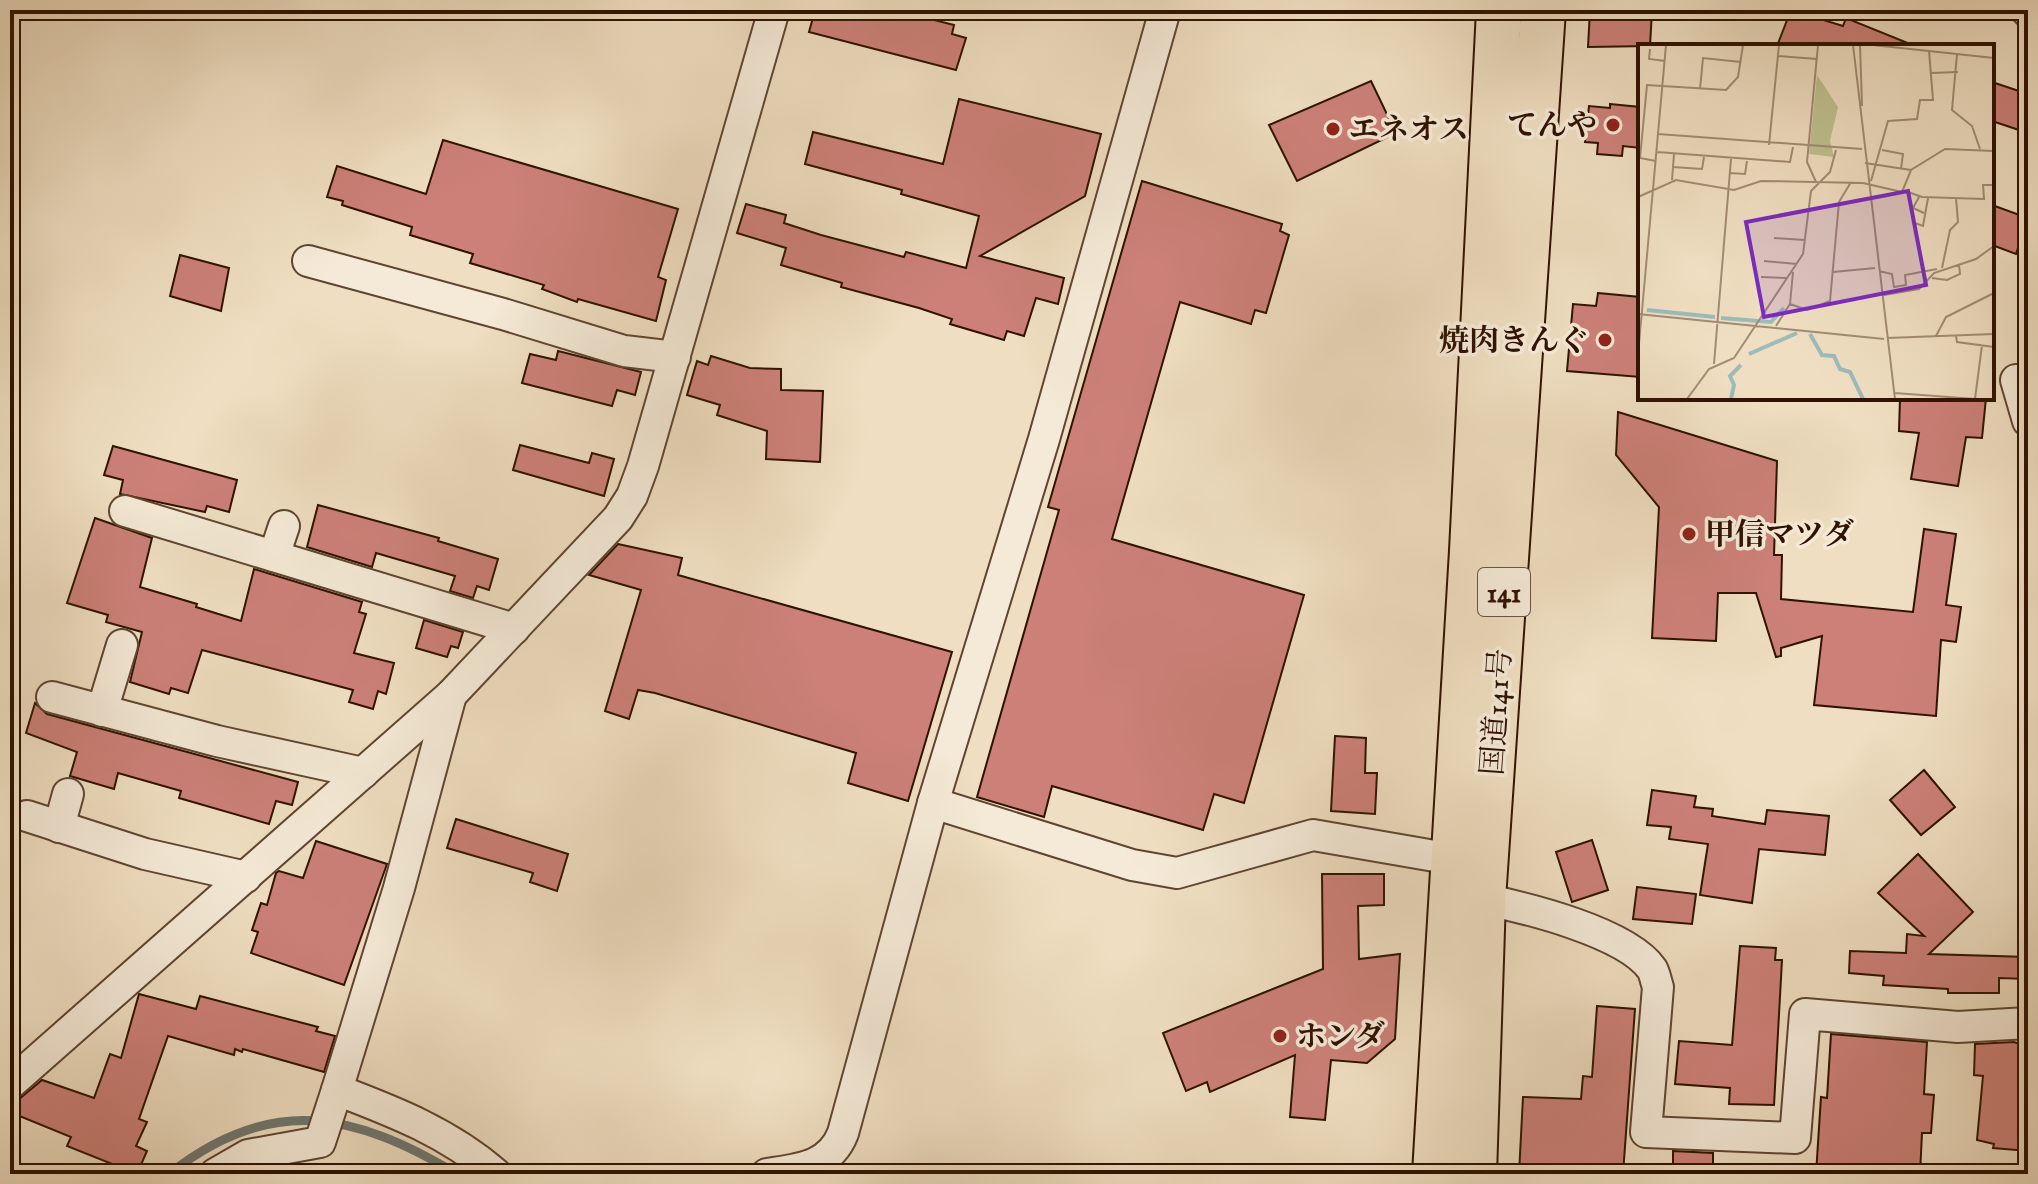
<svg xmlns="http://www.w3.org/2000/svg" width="2038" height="1184" font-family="'IM FELL English','Noto Serif JP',serif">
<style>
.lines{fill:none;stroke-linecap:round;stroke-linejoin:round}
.stream{stroke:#707770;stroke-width:9}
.building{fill:#cc8078;stroke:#2f1201;stroke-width:2}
.minor-casing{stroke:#5f4531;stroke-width:34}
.trunk-casing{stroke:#2f1201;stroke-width:48}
.minor{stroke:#f5ead7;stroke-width:30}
.trunk{stroke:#efdec1;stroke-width:44}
.poi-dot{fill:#8f2418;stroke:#f5ead7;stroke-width:3}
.labels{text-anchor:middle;stroke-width:7;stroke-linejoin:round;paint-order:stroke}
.shield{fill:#f5ead7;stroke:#6a5341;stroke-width:2}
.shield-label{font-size:28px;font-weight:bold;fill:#2f1201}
.poi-label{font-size:30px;font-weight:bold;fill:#2f1201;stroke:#f5ead7;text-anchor:start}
.street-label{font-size:30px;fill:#2f1201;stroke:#f5ead7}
.inset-river{fill:none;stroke:#9cbbba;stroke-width:4}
.inset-road{fill:none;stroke:#a28c74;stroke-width:2}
.view{fill:#7b2cbf;fill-opacity:0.15;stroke:#7b2cbf;stroke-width:4}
.inset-edge{fill:none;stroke:#2f1201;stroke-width:4}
</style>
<rect width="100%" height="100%" fill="#efdec1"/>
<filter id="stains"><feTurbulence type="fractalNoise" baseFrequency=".0025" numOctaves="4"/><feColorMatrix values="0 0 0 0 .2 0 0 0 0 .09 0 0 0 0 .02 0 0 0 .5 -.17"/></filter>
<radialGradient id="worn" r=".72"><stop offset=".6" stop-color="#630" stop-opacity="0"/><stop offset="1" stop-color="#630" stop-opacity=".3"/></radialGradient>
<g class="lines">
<path class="stream" d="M169,1174C270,1094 354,1112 457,1174"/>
</g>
<g class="building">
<polygon points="815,10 895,10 954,25 952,34 966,38 956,70 809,32"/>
<polygon points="1590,10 1652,10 1650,46 1588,47"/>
<polygon points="1791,10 1843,26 1846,18 1915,46 1777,46"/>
<polygon points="1371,81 1396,133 1297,181 1269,125"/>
<polygon points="1992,82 2028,94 2028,133 1992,121"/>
<polygon points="959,99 1101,134 1085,196 980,256 1064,278 1058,304 1036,298 1024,336 1007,331 1004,340 950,324 952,319 919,308 841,287 842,283 781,265 786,248 737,233 746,204 786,215 784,223 821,235 904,257 906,252 966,268 979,216 901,194 902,190 805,164 813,132 943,164"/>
<polygon points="1610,104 1640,107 1640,148 1623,146 1622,156 1597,154 1598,143 1585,142 1589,106 1610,108"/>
<polygon points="443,140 678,209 658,277 666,280 656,321 578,299 577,302 542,289 544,285 470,263 473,254 410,235 412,227 342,205 343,201 327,197 337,166 426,194"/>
<polygon points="1142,181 1282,224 1280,231 1289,235 1266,313 1255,310 1251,324 1180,302 1112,539 1304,595 1244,803 1214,794 1203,830 1052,786 1044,817 977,797 1059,510 1048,507"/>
<polygon points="1992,205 2028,218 2016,254 1992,245"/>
<polygon points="180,255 229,268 221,311 170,296"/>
<polygon points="1598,293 1640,297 1640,377 1567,371 1573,304 1596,306"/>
<polygon points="558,351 641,372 635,395 617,390 612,406 522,383 530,354 556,360"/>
<polygon points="711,356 750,368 781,369 781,390 823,391 820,462 766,459 767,431 717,415 720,405 687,395 697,361 708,365"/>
<polygon points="1900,398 1986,398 1982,438 1966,437 1958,486 1911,479 1919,433 1899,431"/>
<polygon points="1618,412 1777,461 1774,555 1782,555 1781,599 1913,612 1924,529 1956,534 1946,605 1961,607 1956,642 1941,640 1936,716 1814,705 1822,636 1781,648 1781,656 1776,657 1756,593 1718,593 1716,641 1652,638 1659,507 1616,455"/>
<polygon points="520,445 589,463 592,453 614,459 604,496 513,470"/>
<polygon points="113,446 237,480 229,512 207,506 205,512 120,494 123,480 104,475"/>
<polygon points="318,505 439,538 438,541 498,559 489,590 477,586 473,598 450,591 455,576 376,553 372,567 307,547"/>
<polygon points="95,518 152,538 140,587 197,604 196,607 241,621 254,569 362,602 359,612 366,614 354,653 394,663 386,694 378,691 373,709 349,702 353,690 202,650 188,693 171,688 169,694 130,682 142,632 106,622 108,615 67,603"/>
<polygon points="618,544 682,558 678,575 952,652 908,801 848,783 856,753 655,693 638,690 629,719 605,711 641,590 589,575"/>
<polygon points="424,620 463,632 458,648 451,646 447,657 416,648"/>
<polygon points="35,703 47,714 298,782 292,805 276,801 269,824 179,798 181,791 118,773 114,789 70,776 77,752 26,733"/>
<polygon points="1335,736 1366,738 1365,773 1377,773 1375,814 1331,811"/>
<polygon points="1924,770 1955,807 1921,835 1890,800"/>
<polygon points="1652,790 1696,796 1694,807 1713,809 1712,816 1765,824 1767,810 1829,816 1825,855 1759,849 1752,903 1700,895 1708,844 1669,839 1671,827 1647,825"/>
<polygon points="456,819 568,854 557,891 530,882 533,873 447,848"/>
<polygon points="1592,840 1608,890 1572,902 1556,852"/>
<polygon points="316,841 387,864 344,985 251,953 258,932 252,930 261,903 267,905 276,873 279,871 303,878"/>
<polygon points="1918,854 1973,912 1929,954 2028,957 2028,979 1999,978 1999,993 1948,993 1948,989 1883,985 1884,976 1849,973 1850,951 1906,953 1907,934 1924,936 1878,893"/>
<polygon points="1322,874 1384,874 1384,905 1358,906 1359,959 1400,954 1395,1039 1367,1063 1331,1060 1325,1120 1290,1117 1295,1055 1210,1092 1207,1082 1186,1091 1163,1033 1323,969"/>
<polygon points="1637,887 1696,894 1692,924 1633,919"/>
<polygon points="1740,946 1776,948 1775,960 1782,960 1774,1105 1729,1104 1730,1088 1675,1084 1679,1041 1732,1045"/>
<polygon points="139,994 196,1009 200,996 318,1027 316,1031 335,1036 324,1072 243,1049 242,1052 235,1049 234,1055 168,1036 139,1119 147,1122 136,1146 147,1151 137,1174 67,1146 71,1137 12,1113 18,1100 42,1080 94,1098 110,1054 121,1058"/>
<polygon points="1597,1006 1635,1009 1623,1174 1519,1174 1523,1097 1581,1099 1583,1076 1592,1077"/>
<polygon points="1831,1034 1927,1042 1924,1094 1934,1095 1931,1133 1922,1133 1920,1174 1816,1174 1821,1097 1827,1098"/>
<polygon points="2014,1042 2022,1045 2020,1106 2028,1107 2028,1151 1993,1148 1994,1144 1977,1140 1983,1076 1974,1075 1975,1044"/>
<polygon points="1673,1151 1713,1153 1713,1174 1673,1174"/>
</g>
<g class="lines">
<defs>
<g id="minor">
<polyline points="2026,10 2028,12"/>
<polyline points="308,261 503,314 624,351 675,357"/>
<polyline points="2016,380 2028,421"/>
<polyline points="125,511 514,629"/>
<polyline points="274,556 284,526"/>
<path d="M451,695L399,888L337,1090C395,1112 449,1133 496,1174"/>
<polyline points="52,697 217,741 363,773"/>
<polyline points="102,711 122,645"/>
<polyline points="933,803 1132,865 1177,873 1313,835 1452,859"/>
<polyline points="27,816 145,854 246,877"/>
<polyline points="59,827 68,794"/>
<path d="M1483,899C1526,908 1626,932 1652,969C1655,974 1656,982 1658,987L1646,1132L1795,1138L1805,1014L1958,1027L2028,1023"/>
<polyline points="10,1084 451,695 618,518 632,496 643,466 774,10"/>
<polyline points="215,1174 248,1155 320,1142 337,1090"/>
<path d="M767,1174C799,1169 830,1167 843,1133L933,803L1044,439L1165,10"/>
</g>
<g id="trunk">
<polyline points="1435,1174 1472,551 1499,10"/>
<polyline points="1474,1174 1483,899 1543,10"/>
</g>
</defs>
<use href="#minor" class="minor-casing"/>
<use href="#trunk" class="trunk-casing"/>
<use href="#minor" class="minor"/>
<use href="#trunk" class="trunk"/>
</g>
<g class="poi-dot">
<circle cx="1613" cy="125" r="8"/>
<circle cx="1333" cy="129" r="8"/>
<circle cx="1605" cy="340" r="8"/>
<circle cx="1689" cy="534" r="8"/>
<circle cx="1280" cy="1036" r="8"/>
</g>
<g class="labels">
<rect class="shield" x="1478" y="568" width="52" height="48" rx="6"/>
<g class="shield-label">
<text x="1504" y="602">141</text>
</g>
<g class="poi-label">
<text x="1597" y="135" text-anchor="end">てんや</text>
<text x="1349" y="139">エネオス</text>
<text x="1589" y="350" text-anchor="end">焼肉きんぐ</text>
<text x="1705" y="544">甲信マツダ</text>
<text x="1296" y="1046">ホンダ</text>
</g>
<g class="street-label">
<text transform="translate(1496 712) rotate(-86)" y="10">国道141号</text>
</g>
</g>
<g transform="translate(1638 44)">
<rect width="356" height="356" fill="#efdec1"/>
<path d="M179,31L200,63L192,97L196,113L171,110Z" fill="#bfc08f"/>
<path class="inset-river" d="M9,266L77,273M83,274L133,278L146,264M172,290L184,311L196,312L202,325L212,328L225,355M111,310L159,289M93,355L96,341L92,332L103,321"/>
<path class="inset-road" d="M215,1L257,355M222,1L224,62M235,1L356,14M12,5L11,15L27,17M319,10L314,66L334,82L342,105M140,12L179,15M293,29L320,28M62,45L65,14L103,18M20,90L224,105M131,101L141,1M244,106L265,110L263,125M19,108L152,118L155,103M18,117L2,114L9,41L88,46L100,33L105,1M227,119L273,126M35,123L64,125L66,113M92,129L107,130L109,117M34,136L36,110M233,137L250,77L279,75L282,56H295L291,7M178,138L169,118L180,1M225,139L264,148L273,126L307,105L356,107M267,147L284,153L346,155L345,141H356M0,153L38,136L96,146L123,137L225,139M281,153L275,164L286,169M274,178L285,182L290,154M136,194L167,196M126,217L159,220M304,224L312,186L320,178L318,154M241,227L254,230L256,243L268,241L267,231L299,225M155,228L152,260L169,266L192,257L201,158L213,138M195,228L237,224M123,233L149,234M294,234L309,236L322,230L321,221M246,251L281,245L296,229L338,215L356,202M0,270L246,295M138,282L152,260M298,292L308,273L356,249M318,292L319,298L356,303M249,294L356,290M0,311L28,1M76,320L93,115M257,349L337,355L344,301M49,355L71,325L96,314L165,210L173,147L192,128L198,106"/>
<path class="view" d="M270,147L288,241L126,273L108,178Z"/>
<rect width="356" height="356" class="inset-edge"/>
</g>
<rect width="2038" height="1184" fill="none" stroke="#efdec1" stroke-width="40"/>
<rect x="12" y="12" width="2014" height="1160" fill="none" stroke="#2f1201" stroke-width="4"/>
<rect x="20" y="20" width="1998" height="1144" fill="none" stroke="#2f1201" stroke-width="2"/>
<rect width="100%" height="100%" filter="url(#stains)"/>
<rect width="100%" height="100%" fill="url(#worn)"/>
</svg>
